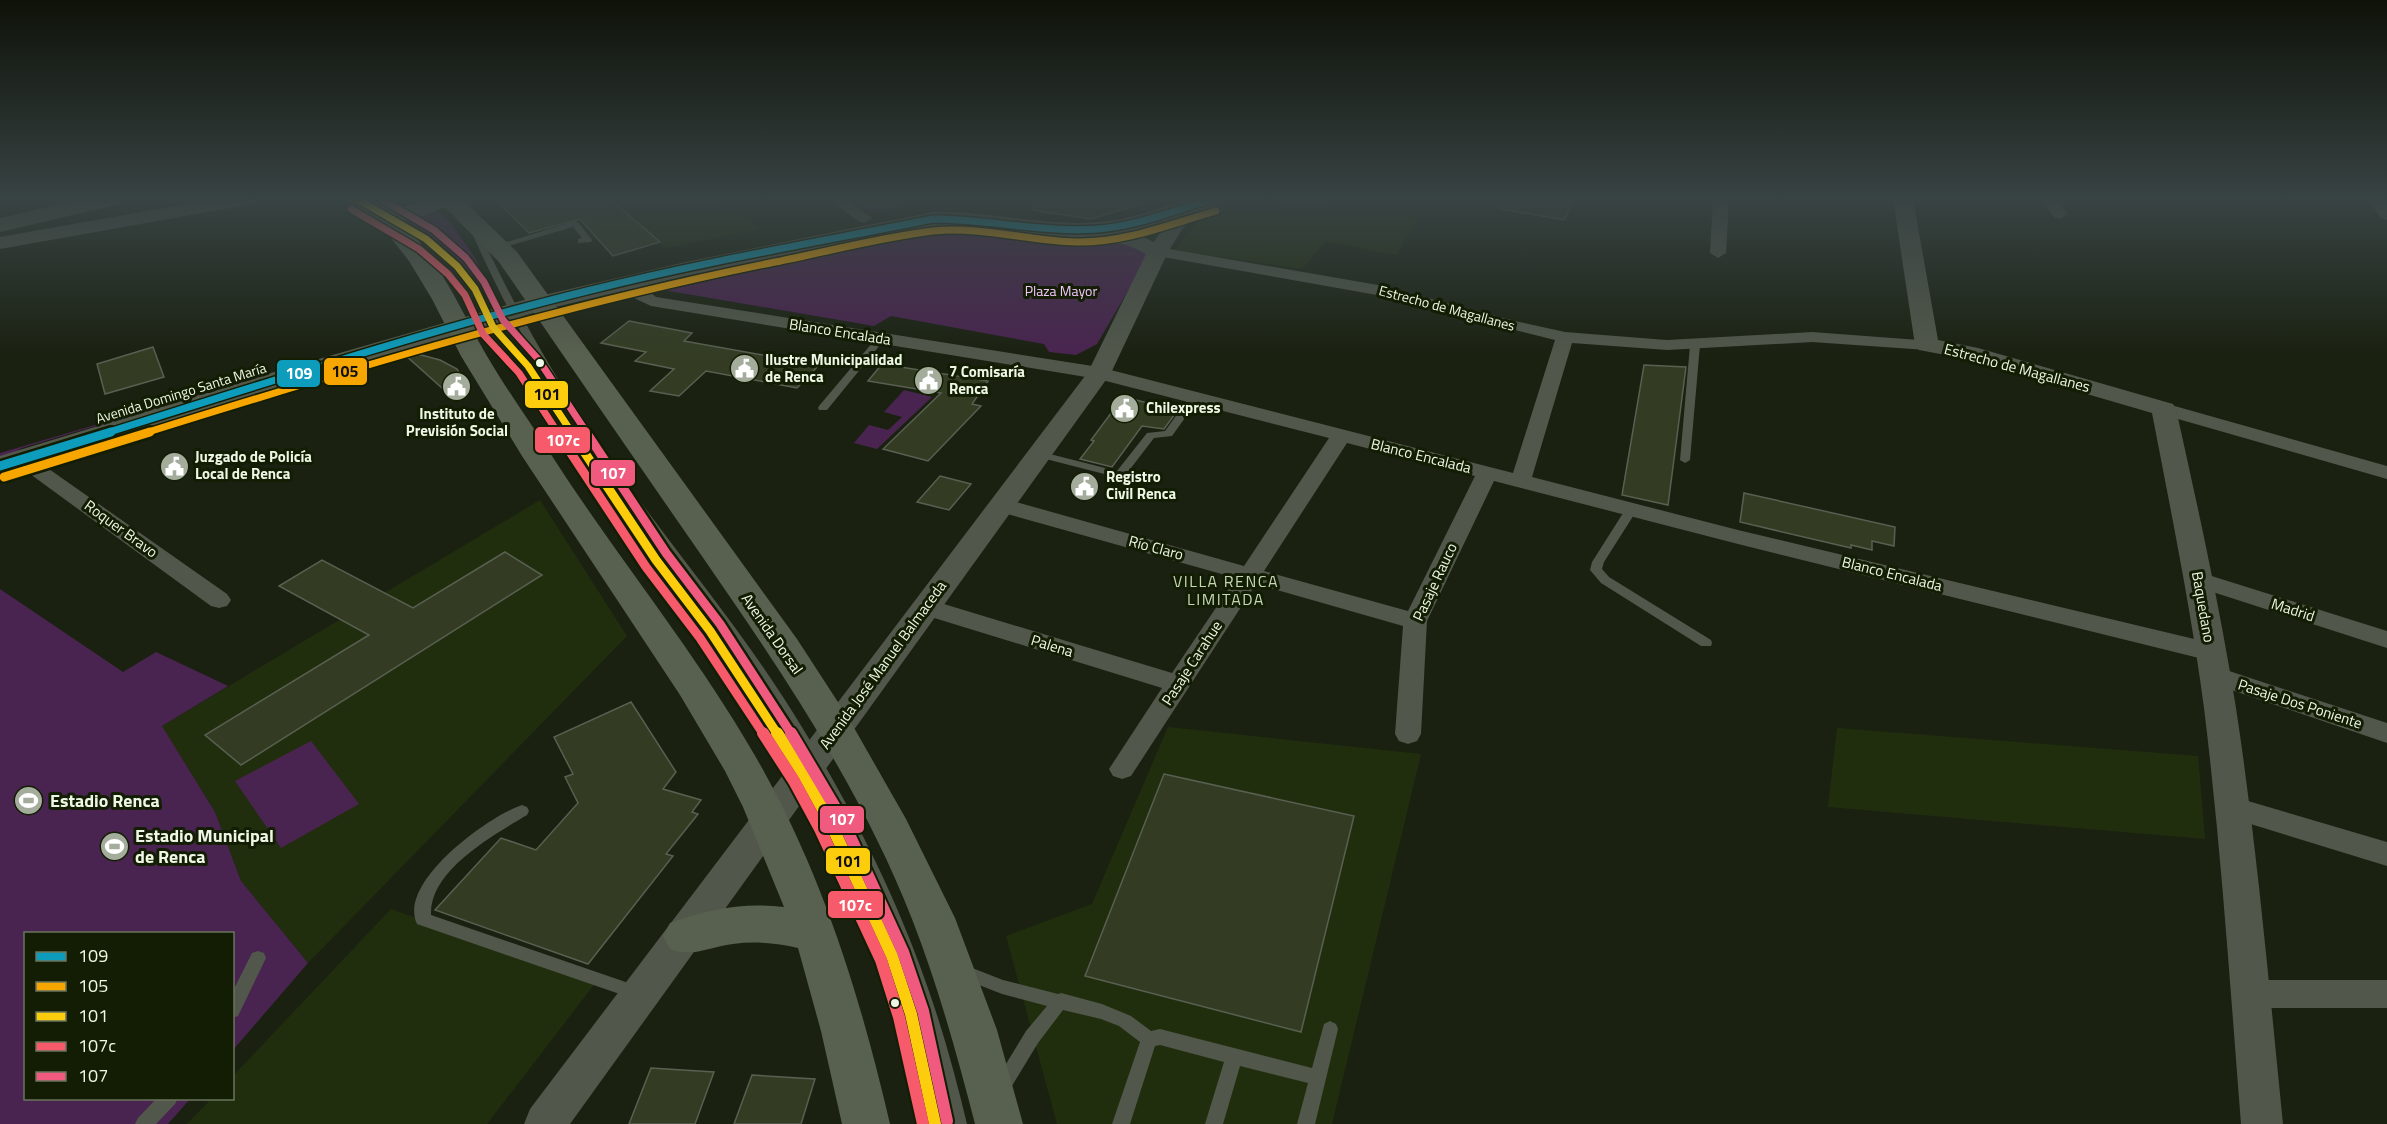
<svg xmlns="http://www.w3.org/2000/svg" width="2387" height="1124" font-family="'Titillium Web',sans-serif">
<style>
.built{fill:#212e0e}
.green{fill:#4a2450}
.building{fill:#333c23;stroke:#595f51;stroke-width:1.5}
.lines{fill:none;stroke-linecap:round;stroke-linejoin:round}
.service{fill:#51574a;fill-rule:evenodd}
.minor{fill:#51574a;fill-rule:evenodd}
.tertiary{fill:#51574a;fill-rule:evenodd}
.secondary{fill:#52584a;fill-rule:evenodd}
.primary{fill:#58604f;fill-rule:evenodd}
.motorway{fill:#545c4a;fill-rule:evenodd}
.bus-1-far1-casing{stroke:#121d03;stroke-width:10}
.bus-1-casing{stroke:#121d03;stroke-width:14}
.bus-2-far1-casing{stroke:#121d03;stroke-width:10}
.bus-2-casing{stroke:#121d03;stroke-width:14}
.bus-3-far2-casing{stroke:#121d03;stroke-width:10}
.bus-3-far1-casing{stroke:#121d03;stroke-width:14}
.bus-3-casing{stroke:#121d03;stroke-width:16}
.bus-4-far2-casing{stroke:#121d03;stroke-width:10}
.bus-4-far1-casing{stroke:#121d03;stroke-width:14}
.bus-4-casing{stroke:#121d03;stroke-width:16}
.bus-5-far2-casing{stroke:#121d03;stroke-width:10}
.bus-5-far1-casing{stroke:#121d03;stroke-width:14}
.bus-5-casing{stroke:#121d03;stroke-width:16}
.bus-1-far1{stroke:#0d9cbb;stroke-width:7}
.bus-1{stroke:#0d9cbb;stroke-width:9}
.bus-2-far1{stroke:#f7a600;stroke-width:7}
.bus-2{stroke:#f7a600;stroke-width:9}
.bus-3-far2{stroke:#fccd0d;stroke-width:7}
.bus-3-far1{stroke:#fccd0d;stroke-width:9}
.bus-3{stroke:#fccd0d;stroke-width:12}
.bus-4-far2{stroke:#f65a6b;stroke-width:7}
.bus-4-far1{stroke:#f65a6b;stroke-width:9}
.bus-4{stroke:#f65a6b;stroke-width:12}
.bus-5-far2{stroke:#f05a7f;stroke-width:7}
.bus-5-far1{stroke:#f05a7f;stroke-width:9}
.bus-5{stroke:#f05a7f;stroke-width:12}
.bus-dot{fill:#eef7e5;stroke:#121d03;stroke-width:2}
.labels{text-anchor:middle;stroke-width:6;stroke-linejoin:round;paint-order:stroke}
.far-park-label{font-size:14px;fill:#f3c7fd;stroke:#121d03}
.far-street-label{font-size:14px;fill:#eef7e5;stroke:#121d03}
.street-label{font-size:15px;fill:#eef7e5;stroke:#121d03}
.poi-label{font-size:15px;font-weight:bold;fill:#eef7e5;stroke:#121d03;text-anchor:start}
.neighbourhood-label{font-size:16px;letter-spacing:1.5px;fill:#c7d7b5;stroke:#121d03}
.near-poi-label{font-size:18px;font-weight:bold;fill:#eef7e5;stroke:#121d03;text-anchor:start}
.line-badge{stroke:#121d03;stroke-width:2}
.badge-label{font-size:16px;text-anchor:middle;font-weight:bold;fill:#fff}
.pale-badge-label{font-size:16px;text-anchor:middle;font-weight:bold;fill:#111}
</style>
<rect width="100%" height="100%" fill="#1a2111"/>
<g class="built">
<polygon points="610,199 720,199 760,229 666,248"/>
<polygon points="1279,199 1319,199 1419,218 1396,255 1326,241 1302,269 1175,250 1202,216"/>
<polygon points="540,500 627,636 308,963 241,881 215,812 162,726"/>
<polygon points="1168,727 1421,754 1332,1124 1057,1124 1006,936 1092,904"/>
<polygon points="1837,728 2198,756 2205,839 1828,807"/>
<polygon points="391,909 596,982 487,1124 187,1124 211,1099 232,1098 233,1076"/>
</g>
<g class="green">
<polygon points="865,199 938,199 870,212 854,202"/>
<path d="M436,209L451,223L477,261L487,285L481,286C458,257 435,235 402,219Z"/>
<polygon points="951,220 1116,241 1142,249 1148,256 1097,344 1076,355 1049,352 1044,344 891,316 874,326 658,289 659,283"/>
<polygon points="304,363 304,368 119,424 95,426 22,448 0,461 0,453"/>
<polygon points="904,390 932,397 877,449 854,443 869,425 888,430 902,417 884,412"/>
<polygon points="0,589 123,672 156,652 228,686 162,726 215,812 241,881 308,963 233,1050 232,934 26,934 26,1098 190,1099 168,1124 0,1124"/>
<polygon points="311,741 359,804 281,848 235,781"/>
</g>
<g class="building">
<polygon points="495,199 610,199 660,242 613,256 580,219 529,233"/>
<polygon points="1034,199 1140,199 1141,204 1091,219 1033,210"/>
<polygon points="1502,199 1575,199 1564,220 1501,209"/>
<polygon points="629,321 692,333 684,341 819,365 797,388 706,371 679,396 650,391 674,369 635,361 646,352 601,343"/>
<polygon points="153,347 164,377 105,394 97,364"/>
<polygon points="410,352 440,360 457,369 469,391 452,397 404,354"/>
<polygon points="882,364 988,381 972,404 981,406 928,461 883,449 941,393 868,381"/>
<polygon points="1644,365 1686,367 1668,505 1622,495"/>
<polygon points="1123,397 1178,410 1164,429 1142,426 1112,467 1080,459 1094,441 1091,440"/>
<polygon points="940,476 971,484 949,510 917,502"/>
<polygon points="1744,493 1895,527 1894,546 1872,541 1872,550 1851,545 1851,548 1740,522"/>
<polygon points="505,552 542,575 241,765 205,735 369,635 279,586 322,560 413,608"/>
<polygon points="631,702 676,772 663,789 701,800 692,812 698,814 666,854 673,856 588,964 435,910 501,838 536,850 578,803 565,777 573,774 554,737"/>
<polygon points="1164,774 1354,816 1301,1032 1085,976"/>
<polygon points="651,1068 714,1072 695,1124 629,1124"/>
<polygon points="752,1075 815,1079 801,1124 734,1124"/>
</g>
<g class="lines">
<g class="service">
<path d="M391,218H397L439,244L460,264L478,287L497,326L532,364L660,557L714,628L809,771L838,824L899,953C860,846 803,744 738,650C683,572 623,498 572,418C533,358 500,296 471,231L472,229L479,231C519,317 566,398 621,475C675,551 735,622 785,700C845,794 897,895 932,1000C946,1041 957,1082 967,1124H949C936,1070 922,1017 903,965L919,1014L944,1124H926L903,1014L884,956L824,825L799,779L706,634L652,563L524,368L488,327L471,290L454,268L433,248L391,222Z"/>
<polygon points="575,221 578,222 592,240 591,242 578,243 578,239 582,238 573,227 498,249 494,246"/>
<polygon points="881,335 886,338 884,340 827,410 819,410 818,408 819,406 878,336"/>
<polygon points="1695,342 1700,345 1690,460 1685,463 1680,460 1690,345"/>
<polygon points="1195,394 1200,397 1172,436 1154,438 1124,477 1116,477 1034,456 1033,454 1038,451 1117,471 1147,433 1165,431 1191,395"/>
<polygon points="1631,506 1637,510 1604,562 1602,569 1609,577 1711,640 1712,643 1711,646 1701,646 1601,583 1590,570 1592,562 1625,510"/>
<path d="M522,805L527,807L529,811L527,815C494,835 429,870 431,915L643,988L645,993L643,998L637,1000L417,924C397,882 489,816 522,805Z"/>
<polygon points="258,951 264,953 266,958 238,1016 232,1018 232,993 252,953"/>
<polygon points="962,964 1003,980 1058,994 1061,993 1102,1004 1131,1016 1151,1031 1160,1029 1312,1068 1324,1024 1330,1021 1336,1024 1338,1029 1315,1124 1297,1124 1308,1083 1240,1066 1223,1124 1205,1124 1224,1062 1160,1045 1155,1046 1130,1124 1112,1124 1140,1042 1119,1026 1101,1019 1063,1010 1038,1043 1007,1094 1001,1096 995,1094 992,1088 995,1082 1026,1031 1047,1006 1002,994 956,976 954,971 956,966"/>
<polygon points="157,1098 178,1098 175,1104 156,1124 135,1124 138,1118"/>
</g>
<g class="minor">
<polygon points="828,199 846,199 872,218 864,223 858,221"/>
<polygon points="1713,199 1729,199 1726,253 1718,258 1710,253"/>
<polygon points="2040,199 2056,199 2068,214 2060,219 2054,217"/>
<polygon points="2367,199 2383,199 2387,204 2387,220 2381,218"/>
<path d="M1158,247L1378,285L1515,321L1565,332L1667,340L1812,332L1933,341L1936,345L1933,349L1927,350L1812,342L1667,350L1572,343L1532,477L1738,530L2211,643L2220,646L2223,652L2220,658L2211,661L1738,544L1494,481L1427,621L1421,734L1417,741L1408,744L1399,741L1395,734L1403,626L1256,584L1131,776L1122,779L1113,776L1109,769L1162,688L918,613L914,607L918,601L926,599L934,601L1172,673L1236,578L993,510L990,505L993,500L1001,498L1009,500L1244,566L1329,438L1098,379L651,306L634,298L626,280L629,276H641L648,291L656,297L1099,367L1513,473L1555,340L1377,295L1152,255L1150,252ZM1347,443L1475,476L1408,611L1264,571Z"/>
<polygon points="2164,403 2387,466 2387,479 2157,413 2154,409 2157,405"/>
<polygon points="22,453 29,455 227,594 231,600 227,606 219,608 211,606 15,463 12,459 15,455"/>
<polygon points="2199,572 2387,631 2387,648 2191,585 2188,580 2191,575"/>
<polygon points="2214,666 2387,723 2387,743 2205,681 2202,675 2205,669"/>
<polygon points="2231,796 2387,842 2387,866 2221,815 2217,807 2221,799"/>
<polygon points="2250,980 2387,980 2387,1008 2250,1008 2239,1004 2235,994 2239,984"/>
</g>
<g class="tertiary">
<polygon points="214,199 257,199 254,203 247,205 0,249 0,237"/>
<path d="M1197,199H1215L1217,201L1183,228L1168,252L1111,373L570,1124H524L530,1109L1088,372L1146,254L1130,246L1076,234L1073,230L1076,226L1083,224L1143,237L1154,242C1166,223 1177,211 1197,199Z"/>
<path d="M1893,199H1913L1938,340L1978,348L2173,404L2176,409C2198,508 2220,607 2236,708C2257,846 2269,985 2283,1124H2241C2230,985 2221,846 2204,708C2191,609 2171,512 2152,413L1967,359L1919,350L1915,345Z"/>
</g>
<path class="secondary" d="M1188,199H1224L1221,204C1181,215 1140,234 1097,237C1042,240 988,224 933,226L686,276L547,309L311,379L0,475V456L291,367L531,298L686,262L933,212C988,210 1043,227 1099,222C1129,220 1159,208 1188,199Z"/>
<path class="primary" d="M346,199H374L386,206H408L425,199H462L517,252L797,639L849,719L906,819L955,918L997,1030L1023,1124H975C957,1054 938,986 912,919C860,786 778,666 697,549C631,454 565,358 499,262L445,207L419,218L401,220C435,256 456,299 479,342C501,382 528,419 552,456C617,557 694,650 754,754C821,869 860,995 890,1124H842L821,1031L798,948C776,943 755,941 733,944C708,947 693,958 670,949L663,936L670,923C707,909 744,902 784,907L743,807L725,771L680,695L522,456L461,356L432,299L409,261L383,228Z"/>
<polygon class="motorway" points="83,199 123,199 120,204 0,232 0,218"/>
<defs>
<path id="bus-1-far1" d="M106,433C266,383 425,331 587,291C702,262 818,242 933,219C988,219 1043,233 1098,229C1138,226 1175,210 1213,199"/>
<polyline id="bus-1" points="0,466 111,432"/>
<path id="bus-2-far1" d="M145,433C353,368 561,305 775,262C826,252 882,237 933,231C980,226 1029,241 1076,242C1125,243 1170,224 1216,211"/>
<polyline id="bus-2" points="4,477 150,432"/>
<polyline id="bus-3-far2" points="357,199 426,239 457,266 475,289 493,327 528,366 572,433"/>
<polyline id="bus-3-far1" points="571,432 656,560 710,631 778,735"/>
<polyline id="bus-3" points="777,733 804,775 831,824 892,956 911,1014 935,1124"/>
<polyline id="bus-4-far2" points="351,209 419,249 448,274 465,295 483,334 519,373 558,433"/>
<polyline id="bus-4-far1" points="557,432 646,567 700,638 764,735"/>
<polyline id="bus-4" points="763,733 794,781 820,829 881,960 899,1017 923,1124"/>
<polyline id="bus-5-far2" points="381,199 434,230 466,258 484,282 503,320 538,359 587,433"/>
<polyline id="bus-5-far1" points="586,432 666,553 720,624 792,735"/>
<polyline id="bus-5" points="791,733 842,819 903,952 923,1011 947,1121"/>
</defs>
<use href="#bus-1-far1" class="bus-1-far1-casing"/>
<use href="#bus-1" class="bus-1-casing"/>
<use href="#bus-2-far1" class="bus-2-far1-casing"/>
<use href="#bus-2" class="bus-2-casing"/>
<use href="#bus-3-far2" class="bus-3-far2-casing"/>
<use href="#bus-3-far1" class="bus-3-far1-casing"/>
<use href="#bus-3" class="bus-3-casing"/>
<use href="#bus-4-far2" class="bus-4-far2-casing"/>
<use href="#bus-4-far1" class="bus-4-far1-casing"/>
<use href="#bus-4" class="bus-4-casing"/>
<use href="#bus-5-far2" class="bus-5-far2-casing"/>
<use href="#bus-5-far1" class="bus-5-far1-casing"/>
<use href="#bus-5" class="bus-5-casing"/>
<use href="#bus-1-far1" class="bus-1-far1"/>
<use href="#bus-1" class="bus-1"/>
<use href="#bus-2-far1" class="bus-2-far1"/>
<use href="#bus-2" class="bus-2"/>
<use href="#bus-3-far2" class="bus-3-far2"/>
<use href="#bus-3-far1" class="bus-3-far1"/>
<use href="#bus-3" class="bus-3"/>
<use href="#bus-4-far2" class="bus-4-far2"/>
<use href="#bus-4-far1" class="bus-4-far1"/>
<use href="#bus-4" class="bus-4"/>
<use href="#bus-5-far2" class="bus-5-far2"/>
<use href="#bus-5-far1" class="bus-5-far1"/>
<use href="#bus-5" class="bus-5"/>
</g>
<linearGradient id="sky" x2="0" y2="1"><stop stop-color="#0e1209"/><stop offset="0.56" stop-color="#384343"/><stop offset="1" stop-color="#384343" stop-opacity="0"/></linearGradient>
<rect width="2387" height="356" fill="url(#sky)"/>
<defs>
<symbol id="civic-disc" viewBox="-11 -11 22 22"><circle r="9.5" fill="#a4ac9b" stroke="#121d03"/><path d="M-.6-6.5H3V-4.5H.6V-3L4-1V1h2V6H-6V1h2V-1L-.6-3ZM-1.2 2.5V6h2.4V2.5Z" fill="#fff"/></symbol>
<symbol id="stadium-disc" viewBox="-11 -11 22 22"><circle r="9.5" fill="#a4ac9b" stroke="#121d03"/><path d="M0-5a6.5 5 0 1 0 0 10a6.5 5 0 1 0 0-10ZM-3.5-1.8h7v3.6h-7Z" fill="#fff"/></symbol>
</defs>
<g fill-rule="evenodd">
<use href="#civic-disc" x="728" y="352" width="33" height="33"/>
<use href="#civic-disc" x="912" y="364" width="33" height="33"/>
<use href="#civic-disc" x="440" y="370" width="33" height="33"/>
<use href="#civic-disc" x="1108" y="392" width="33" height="33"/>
<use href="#civic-disc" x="158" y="450" width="33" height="33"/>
<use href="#civic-disc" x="1068" y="470" width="33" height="33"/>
<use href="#stadium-disc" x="12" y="784" width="33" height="33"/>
<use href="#stadium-disc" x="98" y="830" width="33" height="33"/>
</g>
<g class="bus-dot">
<circle cx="540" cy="363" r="5"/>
<circle cx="895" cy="1003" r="5"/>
</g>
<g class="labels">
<g class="far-park-label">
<text x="1061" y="296">Plaza Mayor</text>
</g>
<g class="far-street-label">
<text transform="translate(1447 308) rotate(15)" y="5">Estrecho de Magallanes</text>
<text transform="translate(181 393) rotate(-17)" y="5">Avenida Domingo Santa María</text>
</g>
<g class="street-label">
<text transform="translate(840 332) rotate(9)" y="5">Blanco Encalada</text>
<text transform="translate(2017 368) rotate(15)" y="5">Estrecho de Magallanes</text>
<text transform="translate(1421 456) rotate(14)" y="5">Blanco Encalada</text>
<text transform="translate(121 529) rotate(36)" y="5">Roquer Bravo</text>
<text transform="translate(1156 548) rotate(15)" y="5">Río Claro</text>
<text transform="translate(1892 574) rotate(14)" y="5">Blanco Encalada</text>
<text transform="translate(1435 582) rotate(-65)" y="5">Pasaje Rauco</text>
<text transform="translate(2203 607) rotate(80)" y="5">Baquedano</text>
<text transform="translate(2293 610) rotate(18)" y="5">Madrid</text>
<text transform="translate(772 634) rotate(55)" y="5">Avenida Dorsal</text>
<text transform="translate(1052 646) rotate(17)" y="5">Palena</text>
<text transform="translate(1192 663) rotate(-57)" y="5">Pasaje Carahue</text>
<text transform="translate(883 665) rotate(-54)" y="5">Avenida José Manuel Balmaceda</text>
<text transform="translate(2300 704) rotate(18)" y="5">Pasaje Dos Poniente</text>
</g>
<g class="poi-label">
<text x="765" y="365">Ilustre Municipalidad<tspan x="765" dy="17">de Renca</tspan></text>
<text x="949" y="377">7 Comisaría<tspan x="949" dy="17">Renca</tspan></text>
<text x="1146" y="413">Chilexpress</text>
<text x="457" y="419" text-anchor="middle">Instituto de<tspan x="457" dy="17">Previsión Social</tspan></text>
<text x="195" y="462">Juzgado de Policía<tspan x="195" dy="17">Local de Renca</tspan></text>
<text x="1106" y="482">Registro<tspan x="1106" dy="17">Civil Renca</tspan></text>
</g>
<g class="neighbourhood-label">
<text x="1226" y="587">VILLA RENCA<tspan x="1226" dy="18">LIMITADA</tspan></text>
</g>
<g class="near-poi-label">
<text x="50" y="807">Estadio Renca</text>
<text x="135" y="842">Estadio Municipal<tspan x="135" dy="21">de Renca</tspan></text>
</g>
</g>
<g class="line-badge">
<rect x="323" y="357" width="45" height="29" rx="6" fill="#f7a600"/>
<rect x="276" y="359" width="45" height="29" rx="6" fill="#0d9cbb"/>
<rect x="524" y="380" width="45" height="29" rx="6" fill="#fccd0d"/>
<rect x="534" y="426" width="57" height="28" rx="6" fill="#f65a6b"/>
<rect x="590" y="459" width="46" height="28" rx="6" fill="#f05a7f"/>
<rect x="819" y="805" width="46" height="29" rx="6" fill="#f05a7f"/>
<rect x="825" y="847" width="46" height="28" rx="6" fill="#fccd0d"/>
<rect x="827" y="890" width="57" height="29" rx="6" fill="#f65a6b"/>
</g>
<g class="badge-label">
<text x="299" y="379">109</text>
<text x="563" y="446">107c</text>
<text x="613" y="479">107</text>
<text x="842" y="825">107</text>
<text x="855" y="911">107c</text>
</g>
<g class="pale-badge-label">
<text x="345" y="377">105</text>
<text x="547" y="400">101</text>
<text x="848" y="867">101</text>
</g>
<rect x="24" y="932" width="210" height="168" fill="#121d03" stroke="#6a745d" stroke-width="1.5"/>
<rect x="36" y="952" width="30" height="9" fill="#0d9cbb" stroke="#6a745d" stroke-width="1.5"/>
<text x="78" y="962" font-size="18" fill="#eef7e5">109</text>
<rect x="36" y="982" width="30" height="9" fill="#f7a600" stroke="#6a745d" stroke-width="1.5"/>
<text x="78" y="992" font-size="18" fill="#eef7e5">105</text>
<rect x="36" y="1012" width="30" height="9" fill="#fccd0d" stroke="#6a745d" stroke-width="1.5"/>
<text x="78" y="1022" font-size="18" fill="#eef7e5">101</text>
<rect x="36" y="1042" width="30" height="9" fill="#f65a6b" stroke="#6a745d" stroke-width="1.5"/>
<text x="78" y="1052" font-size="18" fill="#eef7e5">107c</text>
<rect x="36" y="1072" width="30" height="9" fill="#f05a7f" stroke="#6a745d" stroke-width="1.5"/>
<text x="78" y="1082" font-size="18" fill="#eef7e5">107</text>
</svg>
